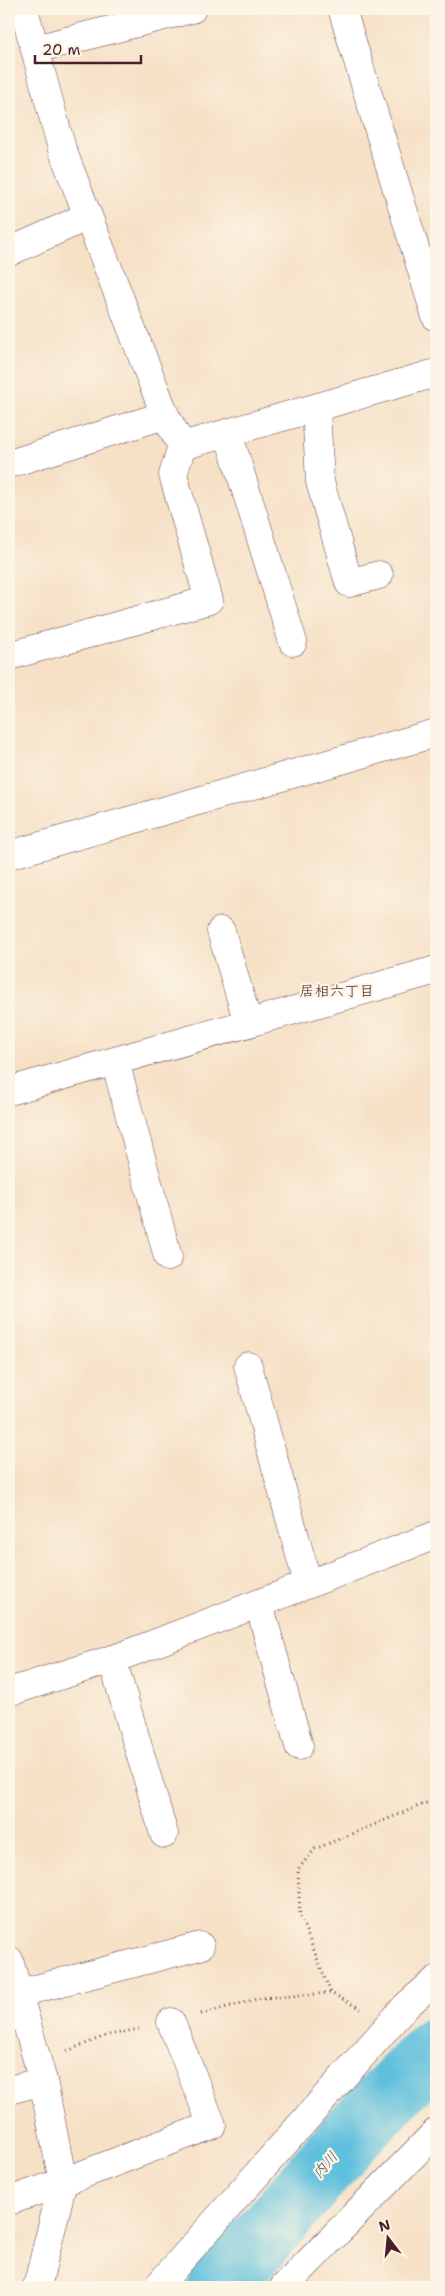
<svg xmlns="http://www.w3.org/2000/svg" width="445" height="2296" font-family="'Shantell Sans','Klee One',sans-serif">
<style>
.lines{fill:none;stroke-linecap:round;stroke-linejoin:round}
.river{stroke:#5ec0dd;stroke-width:64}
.minor-casing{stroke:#643c42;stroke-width:29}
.path{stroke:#643c42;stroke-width:3;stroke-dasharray:1 4;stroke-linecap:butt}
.minor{stroke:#fff;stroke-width:28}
.labels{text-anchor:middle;stroke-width:4.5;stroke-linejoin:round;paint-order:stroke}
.neighbourhood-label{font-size:15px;fill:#4a1f2b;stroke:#fcf5e5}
.water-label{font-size:15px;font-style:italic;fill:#515769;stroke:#fcf5e5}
</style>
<rect width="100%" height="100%" fill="#fcf5e5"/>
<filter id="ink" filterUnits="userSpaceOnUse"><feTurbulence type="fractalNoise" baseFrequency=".02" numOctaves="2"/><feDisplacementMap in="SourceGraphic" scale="10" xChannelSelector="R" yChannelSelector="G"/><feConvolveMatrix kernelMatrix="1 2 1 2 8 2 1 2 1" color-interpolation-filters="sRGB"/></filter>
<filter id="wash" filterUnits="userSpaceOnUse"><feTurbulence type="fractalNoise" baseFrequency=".0096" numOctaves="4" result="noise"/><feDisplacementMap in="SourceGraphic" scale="20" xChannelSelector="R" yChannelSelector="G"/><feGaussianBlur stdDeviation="1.12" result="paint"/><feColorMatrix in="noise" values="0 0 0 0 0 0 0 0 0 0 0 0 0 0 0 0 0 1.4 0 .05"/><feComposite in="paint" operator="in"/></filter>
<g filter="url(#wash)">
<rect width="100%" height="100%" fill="#f6e1c7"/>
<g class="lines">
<polyline class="river" points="220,2287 360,2125 436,2048"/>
</g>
</g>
<g filter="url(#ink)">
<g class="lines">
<defs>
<g id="minor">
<polyline points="342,9 436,317"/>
<polyline points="35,49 192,9"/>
<polyline points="9,252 88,216"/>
<polyline points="316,408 320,482 349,583 379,575"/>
<polyline points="228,433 293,642"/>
<polyline points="182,446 436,373"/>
<polyline points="9,464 165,415"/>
<polyline points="9,656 209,600 173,475 182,446 165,415 62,149 24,9"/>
<polyline points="9,855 436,733"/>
<polyline points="221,931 248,1023"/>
<polyline points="115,1061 168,1257"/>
<polyline points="9,1091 436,970"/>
<polyline points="248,1366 308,1584"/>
<polyline points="259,1604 299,1746"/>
<polyline points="112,1659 164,1834"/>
<polyline points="9,1692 122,1656 436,1535"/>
<polyline points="9,1960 43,2081 63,2182 37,2287"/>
<polyline points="20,1993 200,1946"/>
<polyline points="9,2090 43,2081"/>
<polyline points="9,2201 63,2182 212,2125 171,2022"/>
<polyline points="157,2287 406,2006 436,1980"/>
<polyline points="284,2287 436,2132"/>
</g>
</defs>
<use href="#minor" class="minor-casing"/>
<g class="path">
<polyline points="361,2009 331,1993 300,1916 298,1869 315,1849 436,1799"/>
<polyline points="201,2014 261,1998 331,1993"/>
<polyline points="67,2051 108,2035 139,2029"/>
</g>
<use href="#minor" class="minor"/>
</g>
</g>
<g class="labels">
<g class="neighbourhood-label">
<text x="337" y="996">居相六丁目</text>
</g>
<g class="water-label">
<text transform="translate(325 2165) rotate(-49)" y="5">内川</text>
</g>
</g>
<rect width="445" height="2296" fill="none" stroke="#fcf5e5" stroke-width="30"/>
<g transform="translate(388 2238) rotate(344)" stroke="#fcf5e5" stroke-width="4" paint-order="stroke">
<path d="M0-4L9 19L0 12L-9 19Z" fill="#4a1f2b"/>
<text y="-8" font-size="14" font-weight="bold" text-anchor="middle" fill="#4a1f2b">N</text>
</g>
<path d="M35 55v8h106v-8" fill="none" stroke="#4a1f2b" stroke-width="2.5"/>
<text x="42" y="55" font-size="15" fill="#4a1f2b" stroke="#fcf5e5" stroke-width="4" paint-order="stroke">20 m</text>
</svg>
